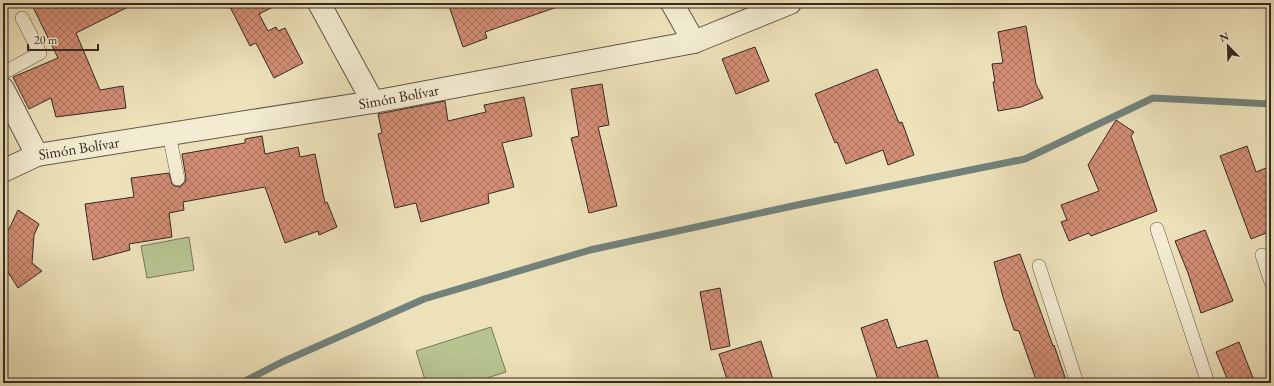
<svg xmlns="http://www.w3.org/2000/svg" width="1274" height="386" font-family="'EB Garamond',serif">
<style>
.pitch{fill:#b7c391;stroke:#76765a}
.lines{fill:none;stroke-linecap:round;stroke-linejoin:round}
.stream{stroke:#72827b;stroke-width:7}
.building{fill:url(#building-cross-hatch);stroke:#352a22}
.lane-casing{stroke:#635848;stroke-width:14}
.street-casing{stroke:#635848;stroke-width:24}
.lane{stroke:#f3ecd2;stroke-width:13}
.street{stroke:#f3ecd2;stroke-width:22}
.labels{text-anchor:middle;stroke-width:3.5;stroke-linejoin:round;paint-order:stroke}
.street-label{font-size:15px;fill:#352a22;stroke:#f3ecd2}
</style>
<defs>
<pattern id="building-cross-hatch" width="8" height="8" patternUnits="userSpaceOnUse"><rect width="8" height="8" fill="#d28d74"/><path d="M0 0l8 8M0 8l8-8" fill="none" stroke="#ab735f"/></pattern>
</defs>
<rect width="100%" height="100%" fill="#ede1ba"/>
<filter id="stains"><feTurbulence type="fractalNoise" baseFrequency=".005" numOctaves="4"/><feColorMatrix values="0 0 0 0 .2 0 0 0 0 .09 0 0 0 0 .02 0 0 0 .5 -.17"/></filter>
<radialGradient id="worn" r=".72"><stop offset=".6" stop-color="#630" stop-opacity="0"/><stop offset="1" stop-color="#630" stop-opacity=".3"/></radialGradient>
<g class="pitch">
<polygon points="189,237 194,270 147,278 141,246"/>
<polygon points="491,327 506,372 471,383 426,383 416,351"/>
</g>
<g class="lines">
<polyline class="stream" points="241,383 282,362 424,299 590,250 802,204 1025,159 1153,98 1271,104"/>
</g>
<g class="building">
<polygon points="31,3 136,3 76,33 100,90 123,86 126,108 56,117 51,98 29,109 13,77 58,58"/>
<polygon points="228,3 281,3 259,14 268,31 276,27 278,31 285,28 303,63 274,78 256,43 250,46"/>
<polygon points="448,3 560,3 560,6 485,32 487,38 463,47"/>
<polygon points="1026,26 1036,84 1043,98 1021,107 998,111 993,82 995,82 992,64 1003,63 998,32"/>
<polygon points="755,47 769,81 736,94 722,59"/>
<polygon points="877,69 899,123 902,122 914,155 888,165 883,150 846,164 837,142 835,143 815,94"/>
<polygon points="602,84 609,125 598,127 617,206 589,213 571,138 579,136 571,89"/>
<polygon points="524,97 532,136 502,143 514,187 488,194 489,203 421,222 416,203 395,208 378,134 382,133 378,114 445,101 448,121 486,112 484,105"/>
<polygon points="1116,120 1134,132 1131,136 1157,211 1091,236 1089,233 1069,241 1061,222 1067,220 1061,205 1099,191 1088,165"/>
<polygon points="262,136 265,154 298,147 300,157 315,154 325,203 327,202 337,227 319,235 318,231 285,243 265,187 183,202 184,210 169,213 172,237 129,244 130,250 93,260 85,204 134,197 131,178 169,173 172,184 175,186 180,187 185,182 186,178 182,154 245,143 245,139"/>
<polygon points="1247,146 1256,172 1271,166 1271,231 1251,239 1220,156"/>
<polygon points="18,210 39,224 34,235 32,263 42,271 18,288 3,264 3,228 9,229"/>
<polygon points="1205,230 1233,301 1201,313 1188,273 1175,241"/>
<polygon points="1020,254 1053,346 1054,345 1067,383 1037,383 1019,331 1014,330 1003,297 994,262"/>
<polygon points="720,288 730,346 711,350 700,292"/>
<polygon points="887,319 897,348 927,340 940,383 879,383 861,328"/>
<polygon points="761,341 774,383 728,383 719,354"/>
<polygon points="1239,342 1255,383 1229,383 1216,352"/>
</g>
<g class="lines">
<defs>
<g id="lane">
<polyline points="3,73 40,53 22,18"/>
<polyline points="169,134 178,179"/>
<polyline points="1157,229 1208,383"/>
<polyline points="1262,255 1271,282"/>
<polyline points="1039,266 1077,383"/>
</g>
<g id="street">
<polyline points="319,3 373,102"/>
<polyline points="672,3 694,42"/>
<polyline points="3,89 37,155"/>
<path id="s1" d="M3,171L37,155L373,102L694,42L790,3"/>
</g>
</defs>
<use href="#lane" class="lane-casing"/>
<use href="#street" class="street-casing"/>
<use href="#lane" class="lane"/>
<use href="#street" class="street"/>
</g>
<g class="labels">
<g class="street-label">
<text dy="5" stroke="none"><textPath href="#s1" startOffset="404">Simón Bolívar</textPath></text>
<text dy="5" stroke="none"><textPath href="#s1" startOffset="80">Simón Bolívar</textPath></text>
</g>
</g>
<rect width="1274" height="386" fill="none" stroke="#ede1ba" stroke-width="16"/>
<rect x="4" y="4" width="1266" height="378" fill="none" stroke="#352a22" stroke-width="2"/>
<rect x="8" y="8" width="1258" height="370" fill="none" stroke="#352a22"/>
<g transform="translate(1228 46) rotate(337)" stroke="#f3ecd2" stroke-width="3" paint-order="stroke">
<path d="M0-3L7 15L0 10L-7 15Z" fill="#352a22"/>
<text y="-6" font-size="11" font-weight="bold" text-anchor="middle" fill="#352a22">N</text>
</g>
<path d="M28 44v6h70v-6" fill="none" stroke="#352a22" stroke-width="2"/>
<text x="34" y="44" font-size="12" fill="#352a22" stroke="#f3ecd2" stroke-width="3" paint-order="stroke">20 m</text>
<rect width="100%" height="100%" filter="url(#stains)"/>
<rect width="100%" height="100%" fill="url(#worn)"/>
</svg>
